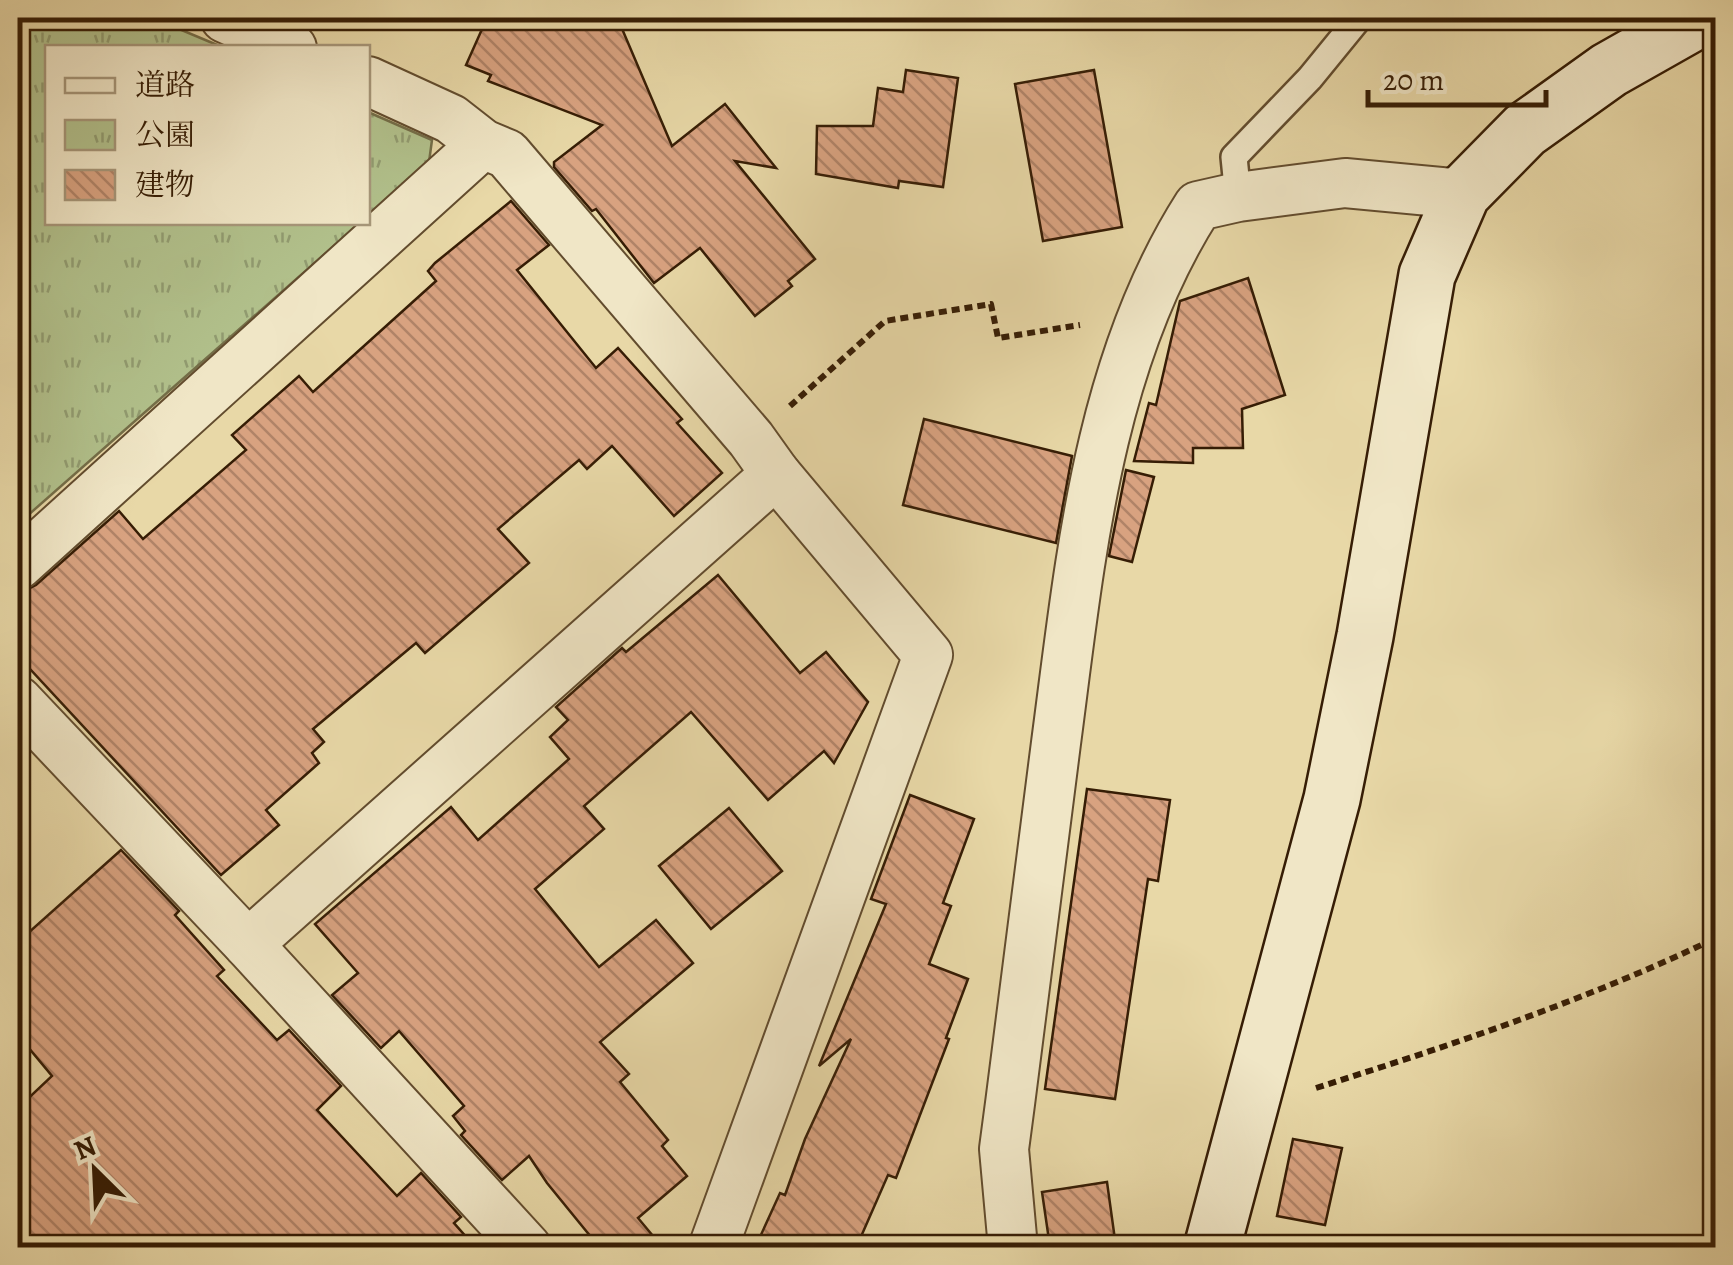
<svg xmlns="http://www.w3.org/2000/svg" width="1733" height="1265" font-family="Alegreya,'Noto Serif JP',serif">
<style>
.park{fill:url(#park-tufts);stroke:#746e48;stroke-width:2.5}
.building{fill:url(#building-back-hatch);stroke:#361d05;stroke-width:2.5}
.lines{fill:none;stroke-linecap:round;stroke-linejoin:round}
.lane-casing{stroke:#624c2e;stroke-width:30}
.street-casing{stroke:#624c2e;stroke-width:52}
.secondary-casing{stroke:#361d05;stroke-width:60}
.path{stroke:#361d05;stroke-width:6;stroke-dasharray:8 5;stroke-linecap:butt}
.lane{stroke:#f0e6c6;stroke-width:25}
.street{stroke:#f0e6c6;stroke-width:48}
.secondary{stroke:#f0e6c6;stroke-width:55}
</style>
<defs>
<pattern id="park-tufts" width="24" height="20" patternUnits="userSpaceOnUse" patternTransform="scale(2.5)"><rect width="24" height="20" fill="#b1c08b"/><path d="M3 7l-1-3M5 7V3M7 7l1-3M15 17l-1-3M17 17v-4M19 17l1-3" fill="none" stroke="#919b70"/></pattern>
<pattern id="building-back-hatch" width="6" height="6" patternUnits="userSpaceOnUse" patternTransform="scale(2.5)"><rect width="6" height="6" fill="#d8a280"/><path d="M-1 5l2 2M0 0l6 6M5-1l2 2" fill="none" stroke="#b08367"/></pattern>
</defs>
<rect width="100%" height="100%" fill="#e8d8a7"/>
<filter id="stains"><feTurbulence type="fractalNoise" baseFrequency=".002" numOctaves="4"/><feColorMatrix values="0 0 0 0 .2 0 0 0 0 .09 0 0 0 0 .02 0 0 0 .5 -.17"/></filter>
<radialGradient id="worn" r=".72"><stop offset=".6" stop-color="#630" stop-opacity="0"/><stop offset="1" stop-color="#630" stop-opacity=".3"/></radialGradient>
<g class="park">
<polygon points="18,18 153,18 222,47 48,48 48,222 360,223 18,524"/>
<polygon points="368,112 432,140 429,162 368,216"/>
</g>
<g class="building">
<polygon points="487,18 602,18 620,24 672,146 725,104 776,168 735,161 815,259 788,281 792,286 755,316 700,248 654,283 596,209 592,211 554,167 554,162 602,125 488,81 491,75 466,65"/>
<polygon points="906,70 958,78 943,187 899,181 898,188 816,174 817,126 873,126 878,88 903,92"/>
<polygon points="1094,70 1122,227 1043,241 1015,84"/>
<polygon points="511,201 549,245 517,270 596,368 618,348 682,419 677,423 722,473 674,516 612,446 587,469 579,460 498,529 529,563 425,653 416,643 313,729 324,742 312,753 319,763 266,810 279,825 221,875 18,656 18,594 36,585 119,511 143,539 246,450 232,435 299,376 313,392 436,281 428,271 435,263"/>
<polygon points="1248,278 1285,395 1242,409 1243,448 1193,448 1193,463 1134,461 1149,403 1156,405 1180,301"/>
<polygon points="924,419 1072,456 1056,543 903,505"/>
<polygon points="1126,470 1154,477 1132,562 1109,556"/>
<polygon points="718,575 800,673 826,652 868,702 834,763 824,751 768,800 691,712 584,806 604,829 535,889 599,967 656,920 693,963 600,1042 629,1074 620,1082 668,1140 662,1146 687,1176 638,1218 663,1248 600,1248 547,1183 529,1156 502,1180 461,1135 465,1131 453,1116 464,1106 399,1031 381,1048 332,995 358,973 315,924 451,807 478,840 569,759 550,737 568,720 556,707 622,648 626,652"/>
<polygon points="1087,789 1170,800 1158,881 1148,879 1115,1099 1045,1089"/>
<polygon points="910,795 974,819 943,903 951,906 929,964 968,979 946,1038 949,1039 896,1178 888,1175 856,1248 755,1248 780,1193 785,1195 805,1139 851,1039 819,1066 886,904 871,899"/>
<polygon points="729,808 782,871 711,929 659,866"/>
<polygon points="121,850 179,911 175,915 224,970 217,976 277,1040 289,1030 341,1086 317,1110 397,1196 421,1173 461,1217 454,1223 476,1248 18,1248 18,1108 52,1076 18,1035 18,942"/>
<polygon points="1293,1139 1342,1148 1325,1225 1277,1216"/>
<polygon points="1107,1182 1116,1247 1050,1247 1042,1192"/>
</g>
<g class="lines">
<defs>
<polyline id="lane" points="1238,197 1234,157 1310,78 1359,18"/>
<g id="street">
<polyline points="225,18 292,48"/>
<polyline points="368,81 451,119 483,144 507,154 751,439 776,474 928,655 713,1248"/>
<polyline points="18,565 483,144"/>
<polyline points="18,701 248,944 527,1248"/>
<polyline points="248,944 776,474"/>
<path d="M1013,1248L1004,1149C1022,1014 1039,879 1056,743C1080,562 1097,364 1198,206L1238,197L1345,183L1462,194"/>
</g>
<polyline id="secondary" points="1212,1248 1332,799 1365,636 1427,275 1462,194 1525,130 1609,70 1701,18"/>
</defs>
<use href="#lane" class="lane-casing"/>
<use href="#street" class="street-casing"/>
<use href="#secondary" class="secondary-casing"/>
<g class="path">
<polyline points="790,406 885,321 991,304 998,338 1080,325"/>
<path d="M1316,1088C1452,1045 1587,1000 1716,938"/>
</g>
<use href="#lane" class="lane"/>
<use href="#street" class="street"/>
<use href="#secondary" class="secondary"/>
</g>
<rect width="1733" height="1265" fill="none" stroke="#e8d8a7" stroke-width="60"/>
<rect x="20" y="20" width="1693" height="1225" fill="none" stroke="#361d05" stroke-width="5"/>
<rect x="30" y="30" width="1673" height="1205" fill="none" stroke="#361d05" stroke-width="2.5"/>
<rect x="45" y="45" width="325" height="180" fill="#f0e6c6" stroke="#a69679" stroke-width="2.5"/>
<rect x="65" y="78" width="50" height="15" fill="#f0e6c6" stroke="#a69679" stroke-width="2.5"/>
<text x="135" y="95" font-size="30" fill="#361d05">道路</text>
<rect x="65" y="120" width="50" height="30" fill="url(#park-tufts)" stroke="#a69679" stroke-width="2.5"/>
<text x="135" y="145" font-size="30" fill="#361d05">公園</text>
<rect x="65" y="170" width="50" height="30" fill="url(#building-back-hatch)" stroke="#a69679" stroke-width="2.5"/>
<text x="135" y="195" font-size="30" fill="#361d05">建物</text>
<g transform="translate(95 1170) rotate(336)" stroke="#f0e6c6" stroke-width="8" paint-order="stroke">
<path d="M0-8L18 38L0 25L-18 38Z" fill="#361d05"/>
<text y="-15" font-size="28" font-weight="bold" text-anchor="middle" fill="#361d05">N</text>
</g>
<path d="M1368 90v15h178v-15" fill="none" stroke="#361d05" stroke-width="5"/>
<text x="1383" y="90" font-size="30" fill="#361d05" stroke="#f0e6c6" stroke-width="8" paint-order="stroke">20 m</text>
<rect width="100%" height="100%" filter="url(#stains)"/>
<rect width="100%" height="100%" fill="url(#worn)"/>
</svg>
